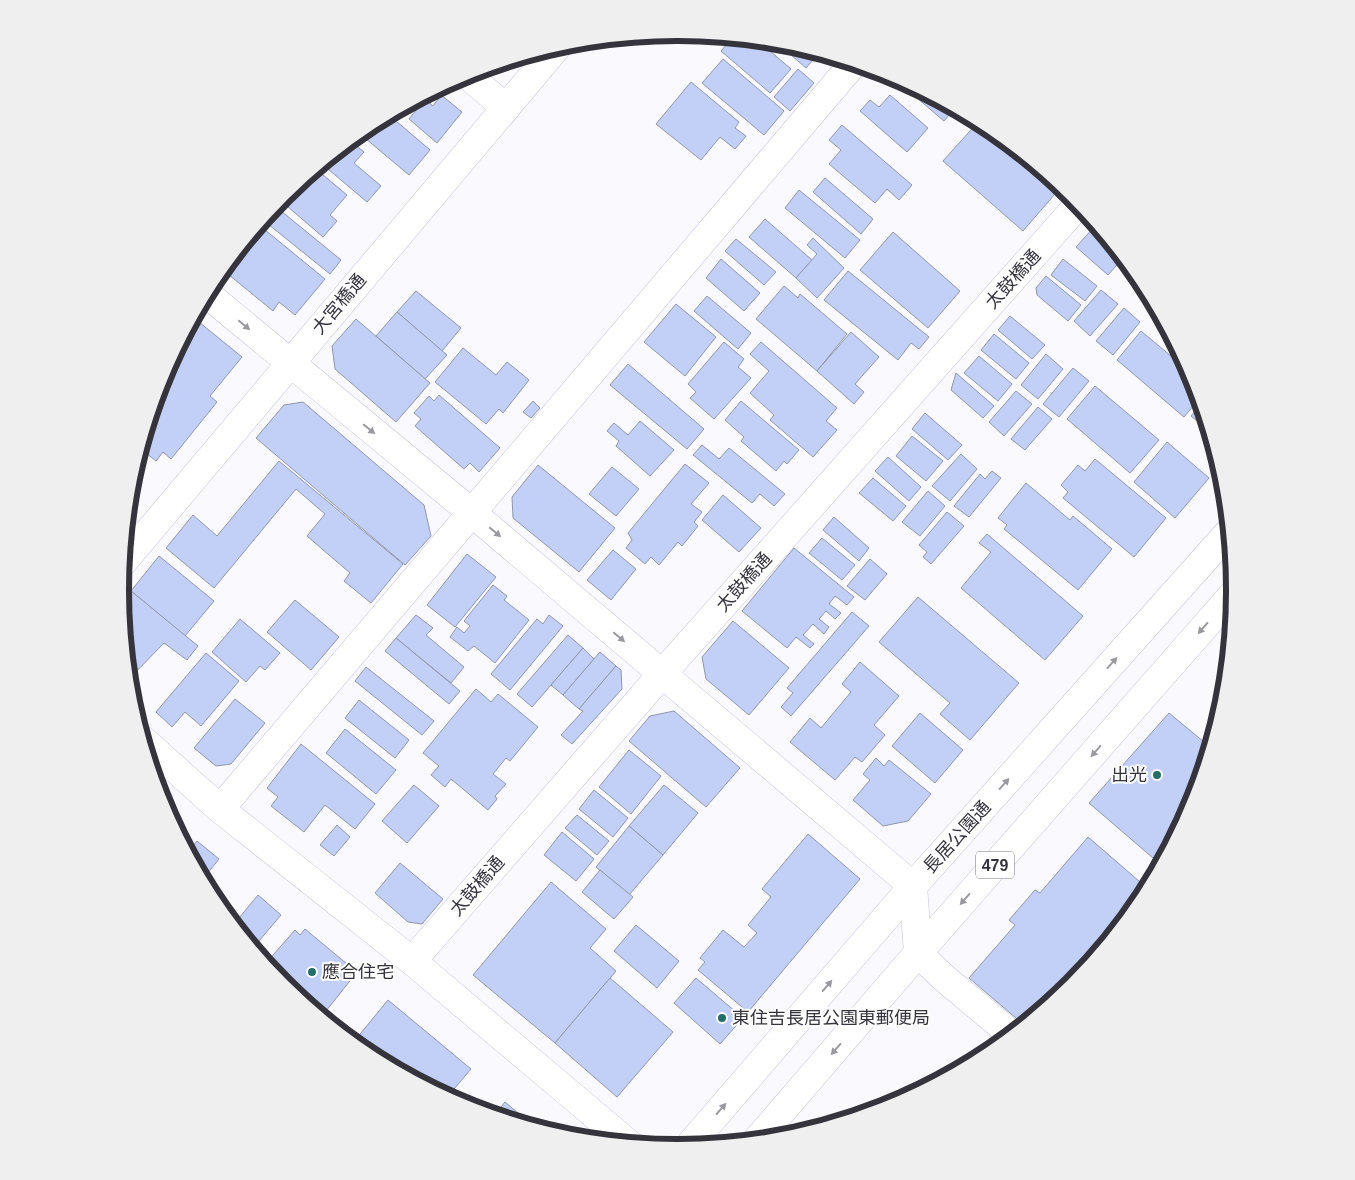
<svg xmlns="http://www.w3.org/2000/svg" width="1355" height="1180" font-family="Helvetica,'Noto Sans JP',sans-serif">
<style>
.building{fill:#c2d0f8;stroke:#9097ab}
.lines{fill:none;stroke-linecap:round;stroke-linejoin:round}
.minor-casing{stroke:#c5c3d9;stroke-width:29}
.trunk-casing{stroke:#c5c3d9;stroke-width:29}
.minor{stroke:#fff;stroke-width:28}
.trunk{stroke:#fff;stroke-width:28}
.oneway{fill:#9a9a9e}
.poi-dot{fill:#246e6a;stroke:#fff;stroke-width:2}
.labels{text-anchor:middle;stroke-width:4;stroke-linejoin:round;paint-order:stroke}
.shield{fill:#fff;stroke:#727177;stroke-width:1}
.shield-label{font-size:16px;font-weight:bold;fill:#35343d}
.street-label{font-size:18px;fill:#35343d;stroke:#fff}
.poi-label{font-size:18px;fill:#35343d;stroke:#fff;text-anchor:start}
.rim{fill:none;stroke:#35343d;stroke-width:6}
</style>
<rect width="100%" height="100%" fill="#faf9fe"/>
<g class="building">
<polygon points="706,35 721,37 716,44"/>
<polygon points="732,38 757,40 791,69 770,93 721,51"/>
<polygon points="776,42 787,43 819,53 806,68"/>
<polygon points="723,59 784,111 764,135 702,83"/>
<polygon points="798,69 814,83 790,111 774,97"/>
<polygon points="890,75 891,75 954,109 944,121"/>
<polygon points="691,82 739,122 735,128 746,136 735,149 720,137 701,160 656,124"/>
<polygon points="441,95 462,112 437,143 409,119 425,99 433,106"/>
<polygon points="890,95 928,128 907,152 860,111 870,100 879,107"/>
<polygon points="411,104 401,116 395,112"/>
<polygon points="389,115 430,150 409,175 359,133 368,126"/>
<polygon points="978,122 987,127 1061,187 1023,231 943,161"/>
<polygon points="842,125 912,185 899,200 887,189 875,203 829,164 841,150 829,140"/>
<polygon points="350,141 364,152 354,163 381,186 367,202 322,164"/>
<polygon points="316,169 347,195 330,215 337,221 323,237 280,200"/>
<polygon points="825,178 873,219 861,234 813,192"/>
<polygon points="799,190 860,240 845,258 785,208"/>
<polygon points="275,206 341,260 330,274 263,220"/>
<polygon points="765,219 812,260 796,278 749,237"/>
<polygon points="259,225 325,279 295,315 279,302 273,311 223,270"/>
<polygon points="1096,225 1123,258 1108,275 1076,247"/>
<polygon points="893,232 960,291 928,328 860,270"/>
<polygon points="813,238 844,268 817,298 796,278 817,254 807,245"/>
<polygon points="736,239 776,272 764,285 725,251"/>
<polygon points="721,259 760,293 744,311 706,278"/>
<polygon points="1063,259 1097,286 1085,301 1051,275"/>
<polygon points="848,271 929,337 919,349 911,343 898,360 824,300"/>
<polygon points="1046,276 1081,305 1068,321 1037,295 1036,288"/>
<polygon points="784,286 798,298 800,294 847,334 817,371 756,319"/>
<polygon points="1101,290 1118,304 1090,336 1074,321"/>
<polygon points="416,291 461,328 442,351 397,312"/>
<polygon points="707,296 751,333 738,349 694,311"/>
<polygon points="676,304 716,337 685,376 644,342"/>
<polygon points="1124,308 1140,322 1113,355 1096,341"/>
<polygon points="397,312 447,355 425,379 376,336"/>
<polygon points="1010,316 1045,345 1032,359 998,330"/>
<polygon points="194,318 242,357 210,396 217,402 171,459 163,452 156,461 141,449 140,450 163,376"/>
<polygon points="356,319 430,383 396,422 335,369 332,346"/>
<polygon points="1141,331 1190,372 1193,377 1199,399 1184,417 1117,360"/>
<polygon points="851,332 879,357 855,384 864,392 854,404 817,371"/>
<polygon points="994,334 1029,363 1016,379 981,350"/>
<polygon points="724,342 744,359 738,367 751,378 714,419 690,398 696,392 688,384"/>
<polygon points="761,342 837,408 826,421 837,430 813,457 770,420 774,415 750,393 769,371 750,354"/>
<polygon points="463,348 496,375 507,362 529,380 503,413 499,409 486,424 435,382"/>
<polygon points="1046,354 1063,369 1038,399 1021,385"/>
<polygon points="979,356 1012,384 998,401 964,373"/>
<polygon points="628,364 704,429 687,449 610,385"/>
<polygon points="1073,368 1089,381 1059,417 1043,404"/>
<polygon points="956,373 994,406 983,418 951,390"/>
<polygon points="1095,386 1159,440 1130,473 1067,419"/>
<polygon points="1016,391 1032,404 1004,436 989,422"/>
<polygon points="439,395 500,448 479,472 470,463 464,469 415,426 421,419 414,413 429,396 434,401"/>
<polygon points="533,401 540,408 531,418 523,412"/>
<polygon points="741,401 799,450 787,464 784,461 776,471 741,441 744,437 725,420"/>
<polygon points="303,402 424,505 431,536 405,565 256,438 284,405"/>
<polygon points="1201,404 1209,431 1191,416"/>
<polygon points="1038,407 1052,419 1025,450 1011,439"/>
<polygon points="925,413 962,445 948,460 912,429"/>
<polygon points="640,421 674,450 650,476 616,446 619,441 607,431 614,423 628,435"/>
<polygon points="912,436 943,461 926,481 896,456"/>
<polygon points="1167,442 1209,478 1175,518 1134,482"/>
<polygon points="702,445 719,459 729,448 785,494 774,506 760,494 752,503 693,455"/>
<polygon points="961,454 977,469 950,501 932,486"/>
<polygon points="888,457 921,487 909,501 875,471"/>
<polygon points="1095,459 1166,518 1134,557 1063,498 1068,492 1061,485 1078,465 1085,471"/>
<polygon points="279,461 403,564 371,603 344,581 350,573 307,536 325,514 296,489 214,588 166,548 193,515 217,536"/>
<polygon points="685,464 709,483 691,504 702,512 694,522 698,526 682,546 678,542 659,565 651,557 645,564 626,548 632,540 628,533"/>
<polygon points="538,465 615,528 579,572 513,518 512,497"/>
<polygon points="612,467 639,489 616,516 589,494"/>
<polygon points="992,471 1001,478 969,517 954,506 980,474 985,479"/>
<polygon points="873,478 906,506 893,521 859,493"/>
<polygon points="1026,483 1070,520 1073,516 1112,549 1078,590 1004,529 1007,525 998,518"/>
<polygon points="928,491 945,506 920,536 902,522"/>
<polygon points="723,495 761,528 739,552 702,520"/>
<polygon points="947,512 964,526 931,564 923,557 927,552 919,545"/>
<polygon points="834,517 869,548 859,561 823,530"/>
<polygon points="987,534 1083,616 1045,660 961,588 991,552 979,543"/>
<polygon points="822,538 855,565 842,580 809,553"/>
<polygon points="794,548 854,597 847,605 835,596 829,604 841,613 835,619 826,611 819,619 829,627 824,634 813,624 803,635 814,644 810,648 796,637 787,648 742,611"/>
<polygon points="613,550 636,569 611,600 587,580"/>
<polygon points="467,554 496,577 455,627 427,605"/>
<polygon points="159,556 214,601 185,636 131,591"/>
<polygon points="870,559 887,574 865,600 847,586"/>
<polygon points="493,585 507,596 504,600 529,620 495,663 474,646 468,651 450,637 457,627 464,633 470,626 464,621"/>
<polygon points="131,591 198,646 187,660 164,643 129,679 121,603"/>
<polygon points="918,597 1019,683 970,740 940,714 950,703 879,642"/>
<polygon points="295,600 339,637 311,670 267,632"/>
<polygon points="852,612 869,626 791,716 781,707 793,693 787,688"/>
<polygon points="416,615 433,628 426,635 464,667 451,683 396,638"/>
<polygon points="549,615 563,626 510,690 491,674 537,619 543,624"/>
<polygon points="240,619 280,653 265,670 260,666 246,682 212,652"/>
<polygon points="733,621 789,668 749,715 706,679 702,657"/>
<polygon points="568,635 583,648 532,707 517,694"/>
<polygon points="396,638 460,691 449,704 385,651"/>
<polygon points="583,648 594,659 563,695 551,685"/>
<polygon points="600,652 616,666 579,709 563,695"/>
<polygon points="206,653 239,681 201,726 185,712 172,727 156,712"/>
<polygon points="860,662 899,696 874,725 885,735 862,762 855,757 835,780 790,742 810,718 821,728 851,692 842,684"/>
<polygon points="616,666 621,670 622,689 572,744 561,735 583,711 579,709"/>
<polygon points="366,667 434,721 422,735 355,681"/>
<polygon points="476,689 491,702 498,694 538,727 510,761 506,758 493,774 506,784 495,796 497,799 488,810 451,779 445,787 431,775 439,766 423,753"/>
<polygon points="235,699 265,723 231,764 216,766 194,748"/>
<polygon points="359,700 409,740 395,758 345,718"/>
<polygon points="674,711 740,768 706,807 629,741 650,716"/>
<polygon points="920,713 963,750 935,783 892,746"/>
<polygon points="1169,713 1210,747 1192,804 1160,864 1089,803"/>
<polygon points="345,729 396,770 376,794 326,753"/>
<polygon points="301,744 375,804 355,829 325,805 304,832 271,806 278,797 267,788"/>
<polygon points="629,750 661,776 631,814 599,787"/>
<polygon points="876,758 884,766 889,760 931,794 908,821 883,826 853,800 870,780 863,774"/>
<polygon points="414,785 439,806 407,843 382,821"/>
<polygon points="664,785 698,813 663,855 629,826"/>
<polygon points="594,790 628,818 613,837 579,809"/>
<polygon points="577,815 609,841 597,855 565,828"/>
<polygon points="337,825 350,837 334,856 320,845"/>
<polygon points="629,826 663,855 629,895 596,867"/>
<polygon points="562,832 594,859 576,881 544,855"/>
<polygon points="808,834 860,879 748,1012 698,970 705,962 700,958 723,930 744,947 757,933 748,925 771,897 762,889"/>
<polygon points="1088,837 1147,888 1141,900 1072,984 1023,1024 969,978 1015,925 1009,920 1035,890 1040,893"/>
<polygon points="197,841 219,859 203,879 188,852"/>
<polygon points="400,863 443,899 422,924 408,922 375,893"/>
<polygon points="600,870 633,897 614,919 582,892"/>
<polygon points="551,882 606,929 590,948 616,971 555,1043 473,975"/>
<polygon points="258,895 281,915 253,948 234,924"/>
<polygon points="636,925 679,961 657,988 614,951"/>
<polygon points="305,929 353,969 349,974 353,977 322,1016 283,984 266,963 295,930 300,935"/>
<polygon points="610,978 673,1032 617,1097 555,1043"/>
<polygon points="696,978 743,1018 720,1044 674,1003"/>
<polygon points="388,1000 471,1069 448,1096 385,1063 356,1039"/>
<polygon points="505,1102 532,1125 532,1126 495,1115"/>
<polygon points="870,1103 877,1109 861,1114"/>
</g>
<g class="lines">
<defs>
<g id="minor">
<polyline points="466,74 506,108"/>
<polyline points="207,294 471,512 913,886 918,953 944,978 1011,1034"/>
<polyline points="123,562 557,47"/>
<polyline points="143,740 220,809 412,961 628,1143"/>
<polyline points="220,809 853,64"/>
<polyline points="412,961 662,674 1079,204"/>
</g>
<g id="trunk">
<polyline points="757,1140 918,953 1235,592"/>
<polyline points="689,1146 913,886 1229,532"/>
</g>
</defs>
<use href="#minor" class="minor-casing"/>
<use href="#trunk" class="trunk-casing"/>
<use href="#minor" class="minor"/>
<use href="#trunk" class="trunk"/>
</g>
<defs><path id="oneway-solid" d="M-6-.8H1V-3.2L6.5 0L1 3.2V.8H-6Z" transform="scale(1.25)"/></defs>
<g class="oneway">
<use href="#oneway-solid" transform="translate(244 325) rotate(40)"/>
<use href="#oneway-solid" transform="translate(369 429) rotate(39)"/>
<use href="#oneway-solid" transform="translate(495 532) rotate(40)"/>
<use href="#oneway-solid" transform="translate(1203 628) rotate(131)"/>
<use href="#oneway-solid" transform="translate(619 637) rotate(40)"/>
<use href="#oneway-solid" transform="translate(1112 663) rotate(-48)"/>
<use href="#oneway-solid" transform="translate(1096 751) rotate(131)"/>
<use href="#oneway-solid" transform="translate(1004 784) rotate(-48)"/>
<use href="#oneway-solid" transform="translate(965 899) rotate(131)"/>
<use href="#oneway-solid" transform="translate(827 986) rotate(-49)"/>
<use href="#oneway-solid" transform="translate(836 1049) rotate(131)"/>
<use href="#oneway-solid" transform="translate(721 1109) rotate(-49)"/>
</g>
<g class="poi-dot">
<circle cx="1157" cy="775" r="5"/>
<circle cx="312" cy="972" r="5"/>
<circle cx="722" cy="1018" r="5"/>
</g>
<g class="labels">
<rect class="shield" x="976" y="851.5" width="38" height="27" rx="4"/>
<g class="shield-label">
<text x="995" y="871">479</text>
</g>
<g class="street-label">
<text transform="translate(1013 279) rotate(-48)" y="6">太鼓橋通</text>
<text transform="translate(339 304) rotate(-50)" y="6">大宮橋通</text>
<text transform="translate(744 582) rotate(-48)" y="6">太鼓橋通</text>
<text transform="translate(957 837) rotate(-48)" y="6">長居公園通</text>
<text transform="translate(477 886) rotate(-49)" y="6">太鼓橋通</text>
</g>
<g class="poi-label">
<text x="1147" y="781" text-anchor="end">出光</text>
<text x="322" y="978">應合住宅</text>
<text x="732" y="1024">東住吉長居公園東郵便局</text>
</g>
</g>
<path d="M0 0H1355V1180H0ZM677 41H678A548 548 0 0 1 1226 589V591A548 548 0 0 1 678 1139H677A548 548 0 0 1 129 591V589A548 548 0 0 1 677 41Z" fill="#efefef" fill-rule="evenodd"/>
<path class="rim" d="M677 41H678A548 548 0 0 1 1226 589V591A548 548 0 0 1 678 1139H677A548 548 0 0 1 129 591V589A548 548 0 0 1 677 41Z"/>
</svg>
